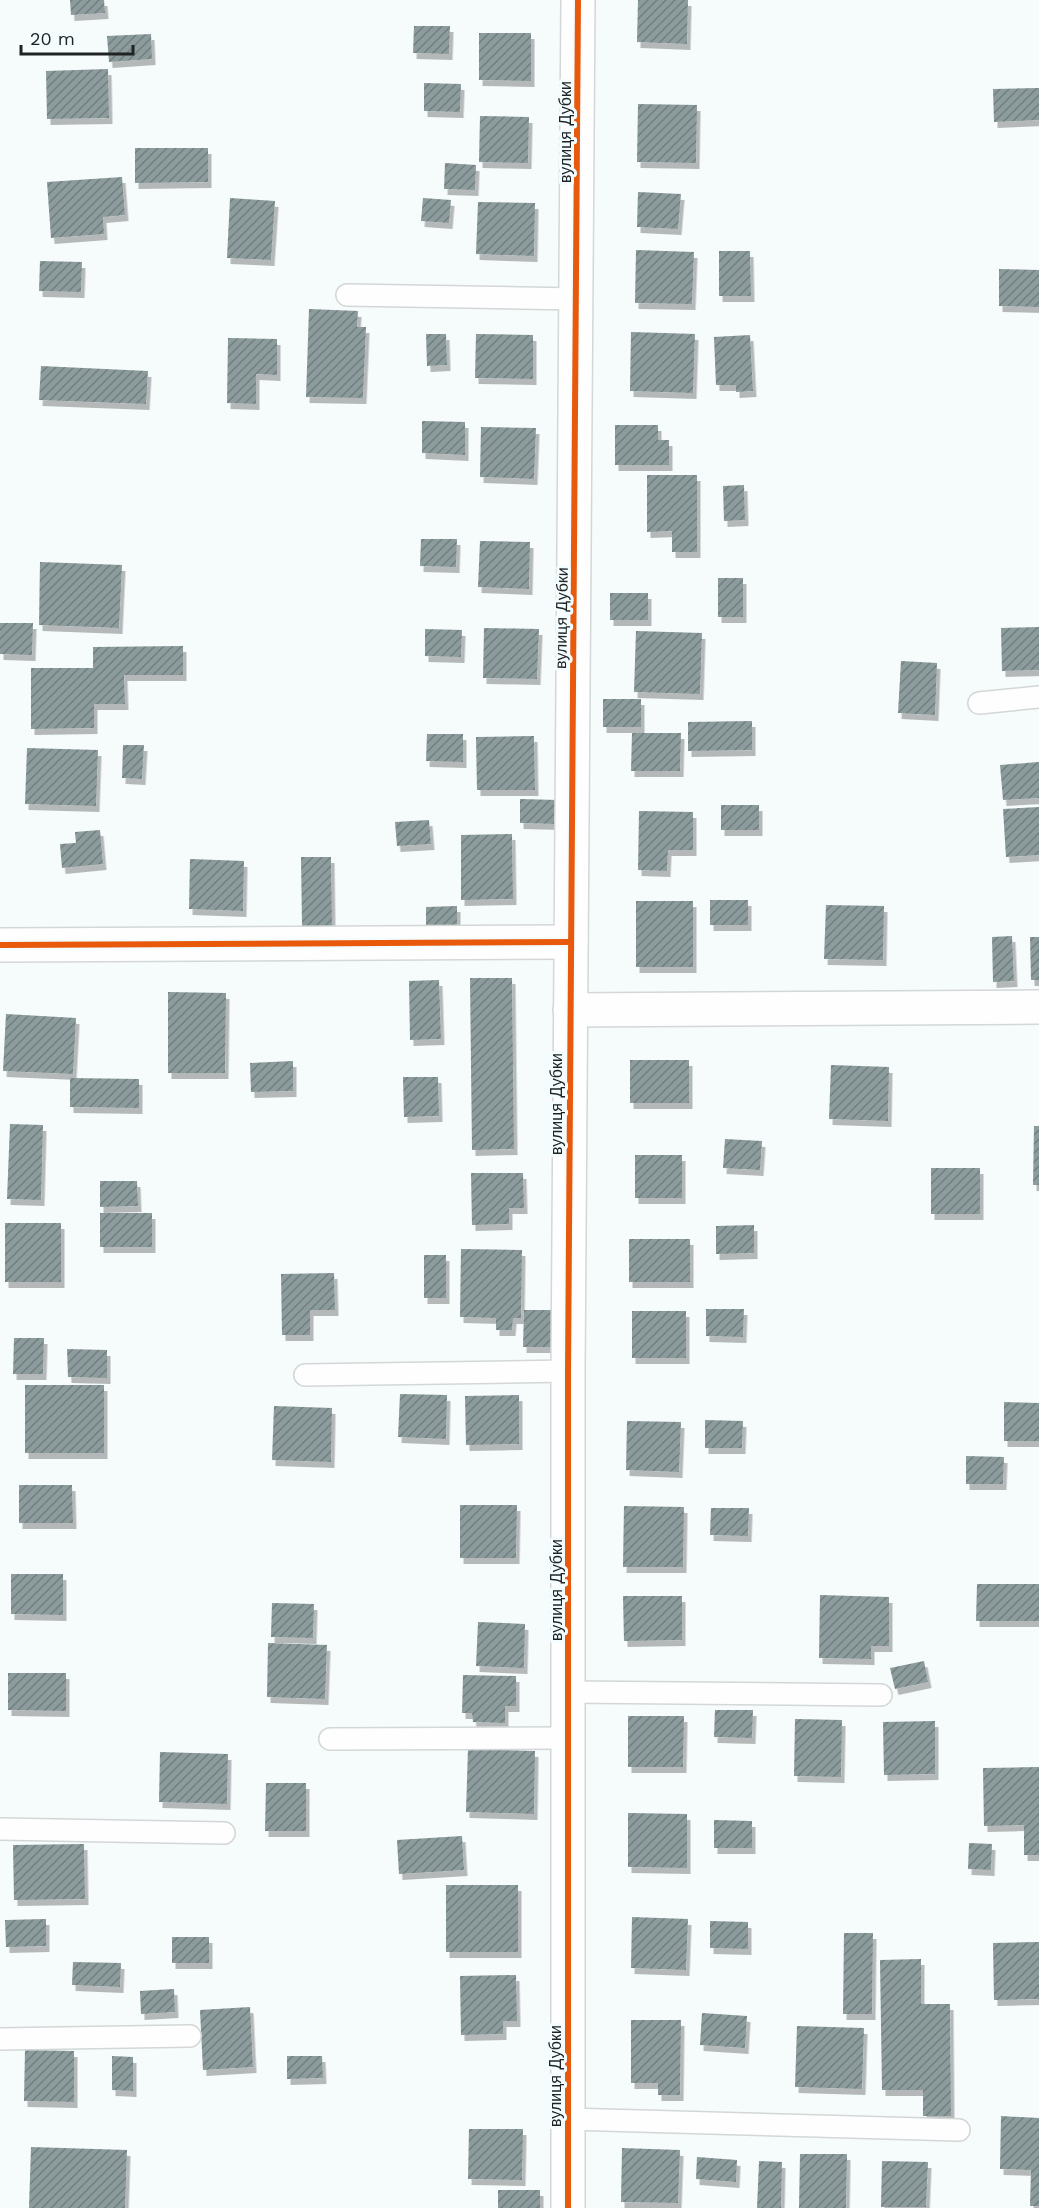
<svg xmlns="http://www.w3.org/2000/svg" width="1039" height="2208" font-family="'Work Sans',sans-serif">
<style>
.building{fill:url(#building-hatch);filter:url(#shadow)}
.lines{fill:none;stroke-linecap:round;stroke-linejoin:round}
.lane-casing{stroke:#d3d7d7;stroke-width:24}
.street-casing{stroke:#d3d7d7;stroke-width:36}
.lane{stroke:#fefefe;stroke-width:21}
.street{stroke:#fefefe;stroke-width:33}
.cycleway-casing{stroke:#f3fcfe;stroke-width:10}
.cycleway{stroke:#e8590c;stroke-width:6}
.labels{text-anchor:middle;stroke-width:6;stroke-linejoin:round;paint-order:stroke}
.street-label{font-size:16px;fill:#202323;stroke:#f3fcfe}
</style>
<defs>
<pattern id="building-hatch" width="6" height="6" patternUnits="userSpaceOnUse" patternTransform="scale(1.5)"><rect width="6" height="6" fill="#8c9b9c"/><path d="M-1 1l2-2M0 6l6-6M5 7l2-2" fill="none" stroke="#727e7f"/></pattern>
<filter id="shadow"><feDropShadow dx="3.5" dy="6" stdDeviation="0" flood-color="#0004"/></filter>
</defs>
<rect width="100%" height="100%" fill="#f6fbfb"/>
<g class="building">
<polygon points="70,0 104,0 105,13 71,15"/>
<polygon points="638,0 688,0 687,44 637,42"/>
<polygon points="414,26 450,26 449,54 413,53"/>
<polygon points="479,33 531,33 531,81 479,80"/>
<polygon points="151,34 152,59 109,62 107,36"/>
<polygon points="108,69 109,118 47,119 46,71"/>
<polygon points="424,83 461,84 460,112 424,111"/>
<polygon points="1039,88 1039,120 994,122 993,89"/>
<polygon points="638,104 697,105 696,163 637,162"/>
<polygon points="480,116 529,117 528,163 479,162"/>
<polygon points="135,148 208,148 208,182 135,183"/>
<polygon points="445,163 476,165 475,190 444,189"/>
<polygon points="122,177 125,215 103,217 104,234 51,238 47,182"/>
<polygon points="638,192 681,194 678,229 637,227"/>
<polygon points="230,198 275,201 271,260 227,258"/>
<polygon points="423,198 451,200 449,223 421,221"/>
<polygon points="478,202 535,203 534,256 476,254"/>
<polygon points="636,250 694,252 692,304 635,303"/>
<polygon points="719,251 750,251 751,296 719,296"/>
<polygon points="40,261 82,262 81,292 39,291"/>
<polygon points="999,269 1039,270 1039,307 999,306"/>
<polygon points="309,309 358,311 357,327 366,327 363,398 306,397"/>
<polygon points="631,332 695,334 693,393 630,391"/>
<polygon points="426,334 446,334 447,365 427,366"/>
<polygon points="476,334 533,335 533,379 475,378"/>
<polygon points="750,335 753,391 736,392 736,385 716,385 714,337"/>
<polygon points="228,338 277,339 277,375 256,374 256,404 227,403"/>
<polygon points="41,366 148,371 146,404 39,400"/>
<polygon points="422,421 465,422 465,455 422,453"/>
<polygon points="615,425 658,425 658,440 669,440 669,465 615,465"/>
<polygon points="481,427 536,428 534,479 480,477"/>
<polygon points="647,475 697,475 697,552 672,552 672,531 647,532"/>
<polygon points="744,485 745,520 724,521 723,486"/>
<polygon points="421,539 457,539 456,567 420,566"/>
<polygon points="480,541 530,542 529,589 478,587"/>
<polygon points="40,562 122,565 119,628 39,625"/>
<rect x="718" y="578" width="25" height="39"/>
<rect x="610" y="593" width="38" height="27"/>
<polygon points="0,623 33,623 32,655 0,654"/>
<polygon points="1039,627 1039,670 1002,671 1001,628"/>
<polygon points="484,628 539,629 537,679 483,678"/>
<polygon points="425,629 462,630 461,657 425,656"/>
<polygon points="636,631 702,633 700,694 634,692"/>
<polygon points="183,646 183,675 124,675 125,704 94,704 94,728 31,729 31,668 93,668 93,647"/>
<polygon points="901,661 937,663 935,715 898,713"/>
<rect x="603" y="699" width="38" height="28"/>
<polygon points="752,721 752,750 688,751 688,722"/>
<polygon points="632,733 681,733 680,771 631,771"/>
<polygon points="427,734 463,734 463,762 426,761"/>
<polygon points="534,736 535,790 477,790 476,737"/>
<polygon points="123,745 144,745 142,779 122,778"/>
<polygon points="27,748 98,750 96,806 25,804"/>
<polygon points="1039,762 1039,798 1003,800 1000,765"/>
<polygon points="520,799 558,800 557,824 520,823"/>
<rect x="721" y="805" width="38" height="25"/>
<polygon points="1039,807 1039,855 1006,857 1003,809"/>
<polygon points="639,811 693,812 693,850 668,850 667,871 638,870"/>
<polygon points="429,820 431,844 397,846 395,822"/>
<polygon points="100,830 103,864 62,868 60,844 76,843 75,832"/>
<polygon points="512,834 513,899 461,900 461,835"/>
<polygon points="301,857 331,857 332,926 302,926"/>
<polygon points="190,859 244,861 243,911 189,909"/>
<rect x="710" y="900" width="38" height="25"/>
<rect x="636" y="901" width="57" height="66"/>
<polygon points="826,905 884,906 883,960 824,959"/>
<polygon points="457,906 457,927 426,928 426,907"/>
<polygon points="1012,936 1014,981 993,982 992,937"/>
<polygon points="1030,937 1039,937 1039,980 1031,980"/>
<polygon points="470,978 512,978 514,1149 472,1150"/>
<polygon points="439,980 441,1039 410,1040 409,981"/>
<polygon points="168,992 226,993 225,1073 168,1073"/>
<polygon points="6,1014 76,1018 73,1074 3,1071"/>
<rect x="630" y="1060" width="59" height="43"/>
<polygon points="293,1061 293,1091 251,1092 250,1063"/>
<polygon points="831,1065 889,1067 888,1121 829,1119"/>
<polygon points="403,1077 438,1077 439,1116 404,1117"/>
<polygon points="70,1078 139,1079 139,1108 70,1107"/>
<polygon points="10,1124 43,1125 41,1200 7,1199"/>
<polygon points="1034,1126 1039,1126 1039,1185 1033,1185"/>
<polygon points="725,1139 762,1141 760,1170 723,1168"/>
<rect x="635" y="1155" width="47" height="43"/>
<rect x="931" y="1168" width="49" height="46"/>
<polygon points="471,1173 523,1173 524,1208 509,1208 509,1224 472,1225"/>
<polygon points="100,1181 137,1181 138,1206 100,1207"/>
<rect x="100" y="1213" width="52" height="34"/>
<rect x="5" y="1223" width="56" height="59"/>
<polygon points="754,1225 754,1253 716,1254 716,1226"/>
<rect x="629" y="1239" width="61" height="43"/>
<polygon points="461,1249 522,1250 521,1318 513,1318 512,1330 496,1330 496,1318 460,1317"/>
<rect x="424" y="1255" width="22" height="43"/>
<polygon points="334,1273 335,1310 310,1310 310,1335 282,1335 281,1274"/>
<polygon points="706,1309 744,1309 743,1337 706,1336"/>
<polygon points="524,1310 555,1310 555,1347 523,1347"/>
<rect x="632" y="1311" width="54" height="47"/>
<polygon points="14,1338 44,1338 43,1374 13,1374"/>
<polygon points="67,1349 107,1350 107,1378 68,1377"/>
<rect x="25" y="1385" width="79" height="68"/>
<polygon points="400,1394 447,1395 446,1439 398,1437"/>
<polygon points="519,1395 519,1444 466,1445 465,1396"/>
<polygon points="1004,1402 1039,1403 1039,1441 1004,1441"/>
<polygon points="274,1406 332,1408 331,1462 272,1460"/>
<polygon points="705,1420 743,1421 742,1448 705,1448"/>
<polygon points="627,1421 681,1422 679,1472 626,1470"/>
<polygon points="966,1456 1004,1457 1003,1484 966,1484"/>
<polygon points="19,1485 72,1485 73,1523 19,1523"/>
<polygon points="460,1505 517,1505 516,1558 460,1558"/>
<polygon points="624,1506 684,1507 683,1567 623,1567"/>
<polygon points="711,1508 749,1508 748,1536 710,1535"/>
<polygon points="11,1574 63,1574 63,1615 11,1614"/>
<polygon points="977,1584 1039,1584 1039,1621 976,1621"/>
<polygon points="820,1595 889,1597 889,1646 871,1646 871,1659 819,1658"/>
<polygon points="623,1596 682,1596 682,1640 624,1641"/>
<polygon points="272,1603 314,1604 313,1638 271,1637"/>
<polygon points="478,1622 525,1624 524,1668 476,1666"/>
<polygon points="268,1643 327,1645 325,1699 267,1697"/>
<polygon points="924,1661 928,1682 895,1689 890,1668"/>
<polygon points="8,1673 66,1673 66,1711 8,1710"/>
<polygon points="463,1675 516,1676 516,1706 505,1706 505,1723 473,1722 472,1713 462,1713"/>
<polygon points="715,1710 753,1710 752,1738 714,1737"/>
<polygon points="628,1716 684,1716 683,1767 628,1767"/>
<polygon points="795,1719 842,1720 841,1777 794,1776"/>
<polygon points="935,1721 935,1774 884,1775 883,1722"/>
<polygon points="468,1749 535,1751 534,1814 466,1812"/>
<polygon points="160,1752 228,1754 227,1804 159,1802"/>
<polygon points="1039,1767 1039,1855 1024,1855 1024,1825 984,1826 983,1768"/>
<polygon points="266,1783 306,1783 306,1831 265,1831"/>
<polygon points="628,1813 687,1814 687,1868 628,1867"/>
<polygon points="714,1820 752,1821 752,1848 714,1848"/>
<polygon points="462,1836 464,1870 399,1874 397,1840"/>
<polygon points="969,1843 992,1844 991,1870 968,1869"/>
<polygon points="84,1844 85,1899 14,1900 13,1845"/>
<rect x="446" y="1885" width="72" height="67"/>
<polygon points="632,1917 688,1919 686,1970 631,1968"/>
<polygon points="46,1919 46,1946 6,1947 5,1920"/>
<polygon points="710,1921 748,1922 748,1949 710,1948"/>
<polygon points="844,1933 873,1933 872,2014 843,2014"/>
<rect x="172" y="1937" width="37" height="26"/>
<polygon points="1039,1942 1039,1999 994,2000 993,1943"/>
<polygon points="921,1959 921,2004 950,2004 951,2116 923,2116 923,2090 882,2090 880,1960"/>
<polygon points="73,1962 121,1963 120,1987 72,1985"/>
<polygon points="516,1975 517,2021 503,2021 503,2034 461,2035 460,1976"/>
<polygon points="174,1989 175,2012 141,2014 140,1991"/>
<polygon points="250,2007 253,2067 203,2070 200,2010"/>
<polygon points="702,2013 747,2016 745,2048 700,2045"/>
<polygon points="631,2020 681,2020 680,2095 658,2095 658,2083 631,2083"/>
<polygon points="797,2026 864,2028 862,2089 795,2087"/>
<polygon points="25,2050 74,2051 74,2102 24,2101"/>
<polygon points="112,2056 133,2057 133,2091 112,2090"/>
<polygon points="287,2056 322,2056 323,2078 287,2079"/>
<polygon points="1001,2116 1039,2118 1039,2206 1030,2206 1031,2170 1000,2169"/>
<polygon points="469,2129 523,2129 522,2180 468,2179"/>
<polygon points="31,2147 127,2150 125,2208 29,2208"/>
<polygon points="622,2148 680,2150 678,2203 621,2202"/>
<polygon points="800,2154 847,2154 846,2208 799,2208"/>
<polygon points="697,2157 737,2160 736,2182 696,2179"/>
<polygon points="759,2161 782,2162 781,2208 757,2208"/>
<polygon points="882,2161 928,2162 926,2207 881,2207"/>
<rect x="498" y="2190" width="42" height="18"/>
</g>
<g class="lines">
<defs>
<g id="lane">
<polyline points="347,295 578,299"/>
<polyline points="979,703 1039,697"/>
<polyline points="305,1375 568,1371"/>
<polyline points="570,1692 881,1695"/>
<polyline points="330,1739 567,1738"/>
<polyline points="0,1829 224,1833"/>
<polyline points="0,2039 190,2036"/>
<polyline points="568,2119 959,2130"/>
</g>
<g id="street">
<polyline points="0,945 571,942"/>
<polyline points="570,1010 1039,1007"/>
<polyline points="568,2208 568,1371 578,0"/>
</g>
</defs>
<use href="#lane" class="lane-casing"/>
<use href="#street" class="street-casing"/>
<use href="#lane" class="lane"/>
<use href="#street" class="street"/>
<defs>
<g id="cycleway">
<polyline points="0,945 571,942"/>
<polyline points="568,2208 568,1371 578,0"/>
</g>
</defs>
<use href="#cycleway" class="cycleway-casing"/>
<use href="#cycleway" class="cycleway"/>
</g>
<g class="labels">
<g class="street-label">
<text transform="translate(565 132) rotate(-90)" y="6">вулиця Дубки</text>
<text transform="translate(561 618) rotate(-89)" y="6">вулиця Дубки</text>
<text transform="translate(556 1104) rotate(-90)" y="6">вулиця Дубки</text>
<text transform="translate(556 1590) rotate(-90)" y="6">вулиця Дубки</text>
<text transform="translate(555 2076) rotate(-90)" y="6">вулиця Дубки</text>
</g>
</g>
<path d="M21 45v9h112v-9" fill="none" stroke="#202323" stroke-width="3"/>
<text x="30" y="45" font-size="18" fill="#202323" stroke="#f3fcfe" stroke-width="4.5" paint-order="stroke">20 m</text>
</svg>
